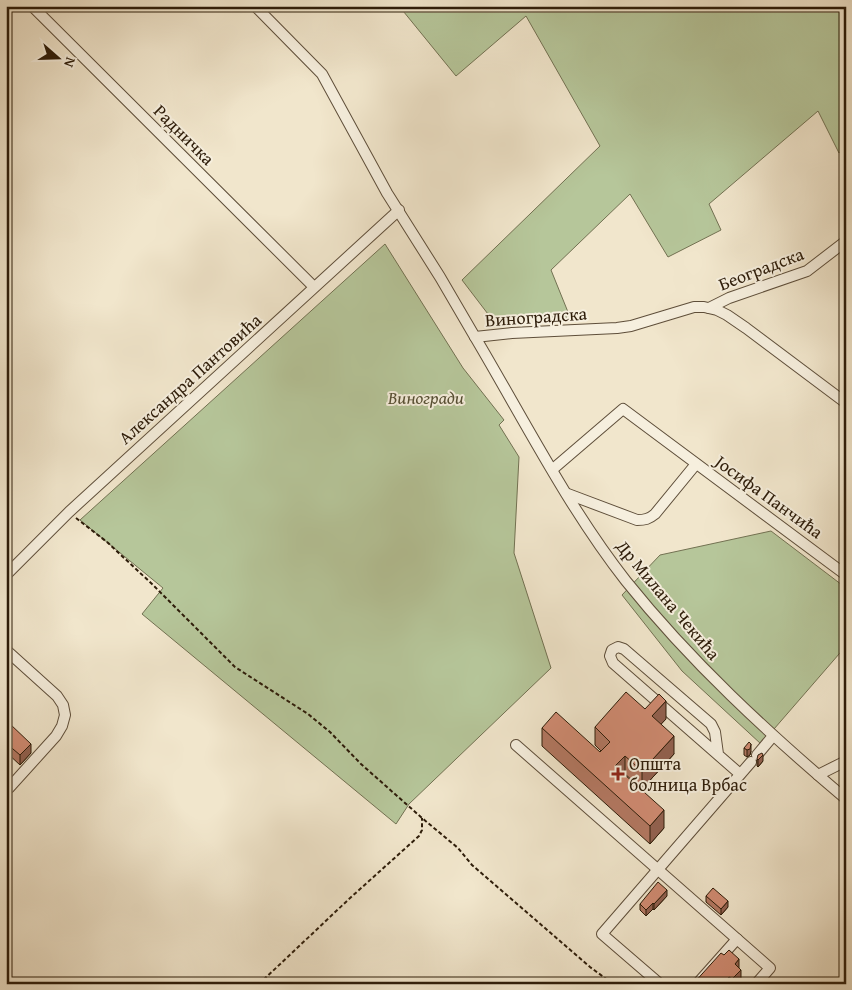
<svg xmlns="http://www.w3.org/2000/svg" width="852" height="990" font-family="'Gentium Book Plus',serif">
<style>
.green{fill:#b6c69a;stroke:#727152}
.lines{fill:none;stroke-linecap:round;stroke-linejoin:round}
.minor-casing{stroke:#5e4e3a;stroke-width:12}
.path{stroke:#2d1c09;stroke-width:2;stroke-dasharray:4 2.5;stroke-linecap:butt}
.minor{stroke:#f6efde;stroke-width:10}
.wall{fill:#b37862;stroke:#2d1c09}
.shaded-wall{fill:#926150;stroke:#2d1c09}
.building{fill:#d08b72;stroke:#2d1c09}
.poi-dot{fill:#8f2418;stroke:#f6efde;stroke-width:2}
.labels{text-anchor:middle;stroke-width:4;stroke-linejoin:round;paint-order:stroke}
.street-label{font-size:18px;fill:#2d1c09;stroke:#f6efde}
.park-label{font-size:18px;font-style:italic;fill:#564f34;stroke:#f6efde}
.poi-label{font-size:18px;fill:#2d1c09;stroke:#f6efde;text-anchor:start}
</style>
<rect width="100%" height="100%" fill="#f1e6cc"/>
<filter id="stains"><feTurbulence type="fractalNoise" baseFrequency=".004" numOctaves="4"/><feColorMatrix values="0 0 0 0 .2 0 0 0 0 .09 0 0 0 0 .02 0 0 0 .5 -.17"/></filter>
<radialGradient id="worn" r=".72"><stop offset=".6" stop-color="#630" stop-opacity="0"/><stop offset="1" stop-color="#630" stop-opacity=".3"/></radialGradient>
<g class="green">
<polygon points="399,6 846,6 846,147 839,153 818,111 709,204 721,230 668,257 630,194 551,270 570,317 491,318 462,280 600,146 526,16 456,76"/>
<polygon points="385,244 463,368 504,420 499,425 519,457 514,553 551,668 409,804 396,824 142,614 163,588 80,520"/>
<polygon points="771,531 846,588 846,646 761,744 682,671 622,595 660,555"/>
</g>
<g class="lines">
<defs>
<g id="minor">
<polyline points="32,6 314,287"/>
<polyline points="255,6 322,74 387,193 440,277 475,337 512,333 617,328 631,326 694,307 704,307 717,310 727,315 746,328 846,403"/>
<polyline points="709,308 729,298 807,271 846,241"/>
<path d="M475,337C523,418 568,507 626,581C691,662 767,732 846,799"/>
<polyline points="553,469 623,409 846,575"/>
<path d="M568,494L637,520C645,520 649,519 655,514L696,464"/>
<polyline points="6,575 69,512 399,210"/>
<polyline points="6,650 57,696 63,705 65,715 62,726 56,736 9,788"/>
<polyline points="516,745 770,968 756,984"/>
<polyline points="718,754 715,732 711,724 624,649 618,647 612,650 610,656 613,663 740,774"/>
<polyline points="757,755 773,736"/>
<polyline points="818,775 846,761"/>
<polyline points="660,984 602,934 751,762"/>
<polyline points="697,984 737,939"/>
</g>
</defs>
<use href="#minor" class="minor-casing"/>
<g class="path">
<polyline points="76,518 107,542 152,584 235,667 308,714 330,732 361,764 422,818 458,848 472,865 590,967 613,984"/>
<polyline points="259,984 349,899 419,836 422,830 422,818"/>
</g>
<use href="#minor" class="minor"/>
</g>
<g class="wall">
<polygon points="645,709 666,719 661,724 674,754 642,789 625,774 624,775 664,828 650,844 542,746 542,728 600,752 601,751 595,745 595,727"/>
<polygon points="6,726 31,753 20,765 6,752"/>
<polygon points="744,748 751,751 750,755 747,757 744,755"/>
<polygon points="757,759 763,761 758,767 757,766"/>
<polygon points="667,896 654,910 653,909 646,916 640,910 640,904"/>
<polygon points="706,896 728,907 721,915 706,902"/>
<polygon points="739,968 741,984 693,984"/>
</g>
<g class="shaded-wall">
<polygon points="666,701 666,719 652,734 652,716"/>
<polygon points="674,736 674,754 642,789 642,771"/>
<polygon points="31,744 31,753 20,765 20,755"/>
<polygon points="751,744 751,751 750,755 747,757 747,750"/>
<polygon points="763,755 763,761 758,767 758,760"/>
<polygon points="625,756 625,774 615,784 615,766"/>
<polygon points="664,810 664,828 650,844 650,826"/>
<polygon points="667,890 667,896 654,910 654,904"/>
<polygon points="728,901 728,907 721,915 721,909"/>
<polygon points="653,903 653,909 646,916 646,910"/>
<polygon points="739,959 739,971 741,970 741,984 732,984 735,964"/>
<polygon points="729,977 729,984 723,984"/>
</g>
<g class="building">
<polygon points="626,692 645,709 659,694 666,701 652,716 674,736 642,771 625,756 615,766 664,810 650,826 542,728 556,712 600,752 610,742 595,727"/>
<polygon points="9,723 31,744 20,755 6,743 6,726"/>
<polygon points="749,742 751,744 750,749 747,750 744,748"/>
<polygon points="762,753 763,755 758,760 757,759 758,755"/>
<polygon points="658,882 667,890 654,904 653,903 646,910 640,904"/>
<polygon points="713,888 728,901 721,909 706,896"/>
<polygon points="729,950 739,959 735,964 741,970 732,979 729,977 723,984 693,984 721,953 724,955"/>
</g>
<path class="poi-dot" d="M615.5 766.5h5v5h5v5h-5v5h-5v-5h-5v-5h5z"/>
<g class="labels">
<g class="street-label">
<text transform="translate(184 135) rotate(45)" y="6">Радничка</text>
<text transform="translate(761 269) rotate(-21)" y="6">Београдска</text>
<text transform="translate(536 317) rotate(-4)" y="6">Виноградска</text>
<text transform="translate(190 379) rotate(-42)" y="6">Александра Пантовића</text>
<text transform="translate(769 497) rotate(36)" y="6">Јосифа Панчића</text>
<text transform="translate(668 600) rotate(50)" y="6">Др Милана Чекића</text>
</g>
<g class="park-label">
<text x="426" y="404">Виногради</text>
</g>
<g class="poi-label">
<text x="629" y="770">Општа<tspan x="629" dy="21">болница Врбас</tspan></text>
</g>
</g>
<rect width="852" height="990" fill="none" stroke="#f1e6cc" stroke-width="25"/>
<rect x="8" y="8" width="837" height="975" fill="none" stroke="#2d1c09" stroke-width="2.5"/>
<rect x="12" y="12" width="827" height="965" fill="none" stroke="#2d1c09"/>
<g transform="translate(58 58) rotate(110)" stroke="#f6efde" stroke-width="4" paint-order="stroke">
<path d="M0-4L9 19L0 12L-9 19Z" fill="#2d1c09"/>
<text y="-8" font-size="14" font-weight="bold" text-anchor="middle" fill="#2d1c09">N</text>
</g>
<rect width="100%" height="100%" filter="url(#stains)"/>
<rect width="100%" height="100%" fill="url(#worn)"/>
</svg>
